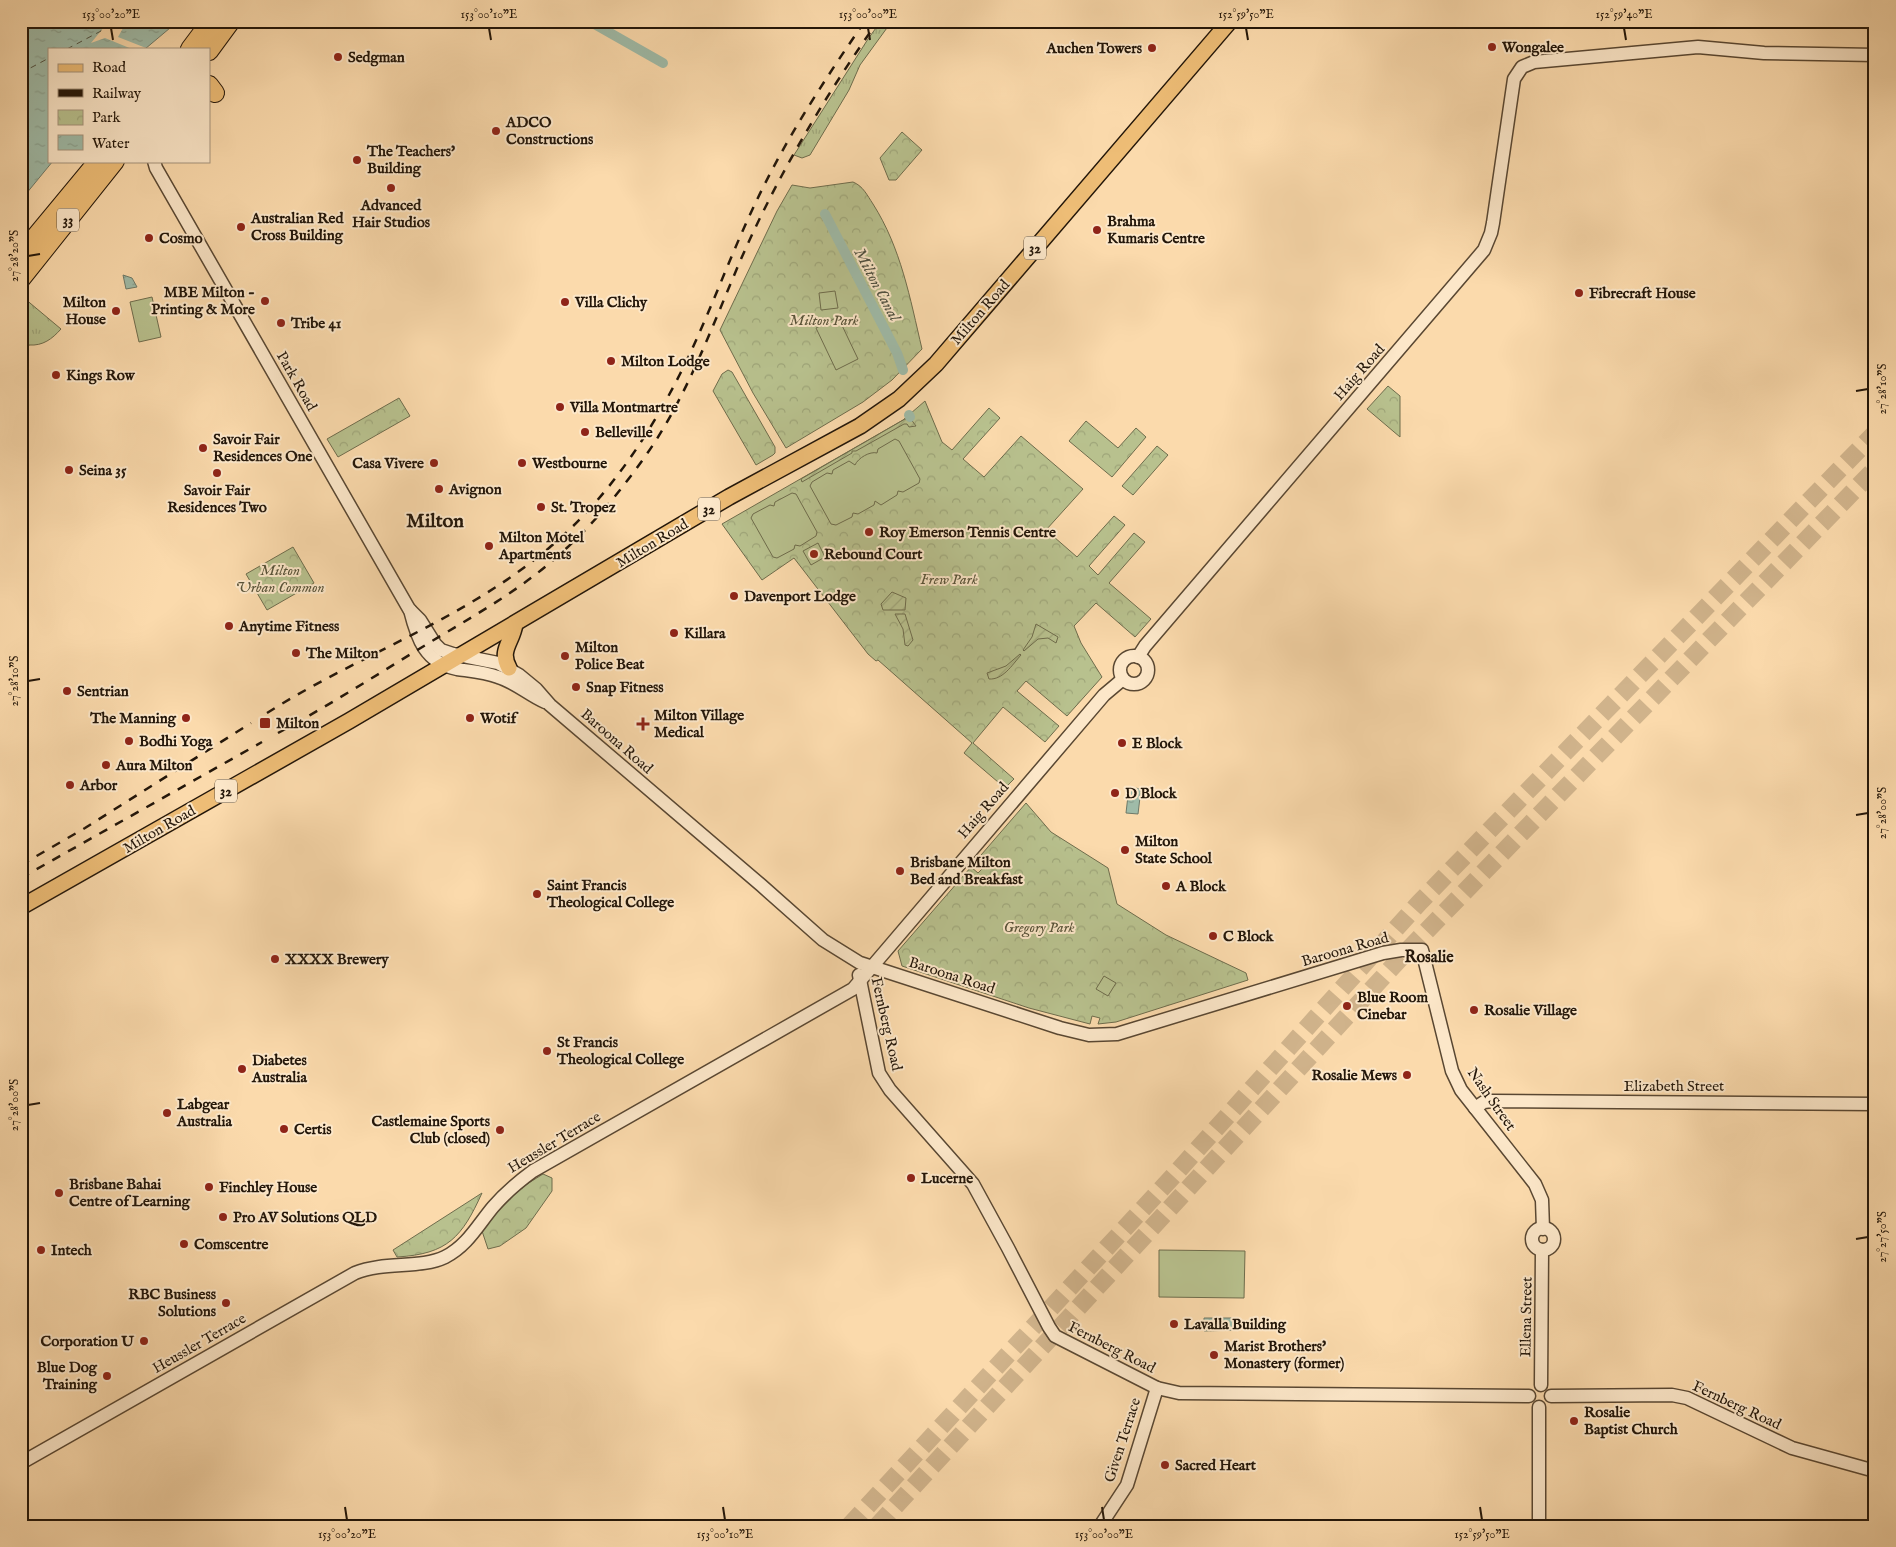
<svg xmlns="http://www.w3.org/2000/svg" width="1896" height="1547" font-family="'IM FELL English',serif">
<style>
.grass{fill:url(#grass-tufts);stroke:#6e6c4c}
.park{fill:url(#park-crowns);stroke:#6e6c4c}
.garden{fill:url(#garden-furrows);stroke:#6e6c4c}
.pitch{fill:#b8c18e;stroke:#6e6c4c}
.water{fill:url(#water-ripples);stroke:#6d7968}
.pier{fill:#fbdaac}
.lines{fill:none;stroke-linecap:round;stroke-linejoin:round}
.canal{stroke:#9fbba8;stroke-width:10}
.ferry{stroke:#4e5041;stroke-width:1;stroke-dasharray:6 5;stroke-linecap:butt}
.highway-tunnel{stroke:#d0b38b;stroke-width:18;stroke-dasharray:18 9;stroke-linecap:butt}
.minor-casing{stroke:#594732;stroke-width:15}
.major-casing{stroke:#231609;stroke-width:18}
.highway-casing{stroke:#231609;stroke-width:20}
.minor{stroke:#fce7c9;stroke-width:12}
.major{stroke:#eebd76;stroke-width:15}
.highway{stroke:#eebd76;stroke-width:18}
.rail{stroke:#231609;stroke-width:2.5;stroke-dasharray:9 9;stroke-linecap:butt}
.ticks{fill:none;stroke:#231609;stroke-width:2}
.poi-dot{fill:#8f2418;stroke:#fce7c9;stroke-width:2}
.labels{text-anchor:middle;stroke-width:4;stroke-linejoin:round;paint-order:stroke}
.shield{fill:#fce7c9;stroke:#645543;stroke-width:1}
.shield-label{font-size:14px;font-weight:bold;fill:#231609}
.poi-label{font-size:15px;font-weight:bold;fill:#231609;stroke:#fce7c9;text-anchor:start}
.street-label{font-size:15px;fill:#231609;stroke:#fce7c9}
.park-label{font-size:15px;font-style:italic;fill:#575238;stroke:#fce7c9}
.water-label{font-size:16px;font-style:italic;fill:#4e5041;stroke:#fce7c9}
.neighbourhood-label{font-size:16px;font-weight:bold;fill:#231609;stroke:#fce7c9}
.district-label{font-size:20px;font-weight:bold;fill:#231609;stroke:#fce7c9}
.neatline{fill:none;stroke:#231609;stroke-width:2}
.ticks-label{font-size:12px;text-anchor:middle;fill:#231609}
</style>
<defs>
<pattern id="grass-tufts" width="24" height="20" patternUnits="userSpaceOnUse" patternTransform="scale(1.25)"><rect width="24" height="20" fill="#b8c18e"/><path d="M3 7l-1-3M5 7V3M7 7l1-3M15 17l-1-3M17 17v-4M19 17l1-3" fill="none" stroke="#9ea579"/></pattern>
<pattern id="park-crowns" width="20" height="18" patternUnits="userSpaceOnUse" patternTransform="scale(1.25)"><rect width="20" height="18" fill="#b8c18e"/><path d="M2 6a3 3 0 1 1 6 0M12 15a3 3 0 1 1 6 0" fill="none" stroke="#9ea579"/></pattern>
<pattern id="garden-furrows" width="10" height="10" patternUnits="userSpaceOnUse" patternTransform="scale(1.25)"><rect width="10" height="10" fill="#b8c18e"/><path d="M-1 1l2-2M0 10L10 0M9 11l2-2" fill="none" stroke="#9ea579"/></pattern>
<pattern id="water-ripples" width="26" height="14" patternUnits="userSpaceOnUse" patternTransform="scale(1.25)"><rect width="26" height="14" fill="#9fbba8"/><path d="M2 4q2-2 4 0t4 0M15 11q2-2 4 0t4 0" fill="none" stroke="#89a08f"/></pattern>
</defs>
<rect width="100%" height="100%" fill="#fbdaac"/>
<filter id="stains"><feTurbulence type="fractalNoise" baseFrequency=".004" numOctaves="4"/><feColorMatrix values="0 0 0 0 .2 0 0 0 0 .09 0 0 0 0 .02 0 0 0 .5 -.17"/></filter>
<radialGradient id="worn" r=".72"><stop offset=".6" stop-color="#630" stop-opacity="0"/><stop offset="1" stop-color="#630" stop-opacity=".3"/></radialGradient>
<g class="grass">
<polygon points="881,21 892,21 860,65 849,90 810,155 802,158 794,155 868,39"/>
<path d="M24,298L61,329C52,339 43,346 29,345L23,360L24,377L21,380V302Z"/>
</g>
<g class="park">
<polygon points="902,132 922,150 896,180 889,180 880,158"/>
<path d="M853,182C863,186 867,195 873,204C901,248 910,298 922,349L892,380L863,402L786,448L753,393L720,330L777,211L792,185L810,188Z"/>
<polygon points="728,370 732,372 775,447 775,453 773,455 756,465 713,391 722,374"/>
<polygon points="1388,386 1400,396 1400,437 1367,409"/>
<polygon points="399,398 410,416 338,457 327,439"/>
<polygon points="925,401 942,442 952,450 989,408 1000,418 963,459 984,477 1021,436 1083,489 1046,530 1077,557 1114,516 1125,525 1089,566 1098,575 1134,533 1145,542 1109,583 1151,619 1135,637 1096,603 1074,626 1081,643 1102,677 1067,716 1026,681 1017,691 1059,726 1045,742 1003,707 973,743 1014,779 1005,788 964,753 972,743 878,660 876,661 868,654 794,558 762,580 722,524 903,420"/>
<polygon points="1086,421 1118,448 1136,428 1146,437 1112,477 1069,441"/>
<polygon points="1157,446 1168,455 1133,495 1122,486"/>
<polygon points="293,547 314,583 267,610 246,574"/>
<polygon points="1026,803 1051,832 1108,868 1117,904 1166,935 1246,973 1248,980 1116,1022 1098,1024 1100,1018 1092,1016 1090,1024 1029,1008 902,966 898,951 971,867 978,873 983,868 975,862"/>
<polygon points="543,1174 552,1178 552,1191 526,1228 500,1246 488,1249 482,1231 508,1196"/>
<path d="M482,1193C462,1237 448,1254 397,1257L393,1250Z"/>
</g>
<g class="garden">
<polygon points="910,418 916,426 909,427 907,424 904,424 856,451 852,451 852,453 802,482 801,479 905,419"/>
<polygon points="892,592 906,598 905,610 883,610 881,604"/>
<polygon points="895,614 905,614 913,640 908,646 905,645 903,629"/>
<polygon points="1036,624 1058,637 1056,643 1048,638 1038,639 1024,651 1023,650 1032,637"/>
<path d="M1020,654L1021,655C1012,665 1003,680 989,679L987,673L1006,666Z"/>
</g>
<g class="pitch">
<polygon points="835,291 838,308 821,310 819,293"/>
<polygon points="152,297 161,337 139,342 130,302"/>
<polygon points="838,317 858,359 836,370 816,328"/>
<path d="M895,439L899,441L920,479L919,483L903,492L898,491L897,495L881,505L875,501L874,505L858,514L853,513L852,517L836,525L831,524L810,486L812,482L827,473L832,474L833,470L849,461L855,465C858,458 870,451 877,453L878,449Z"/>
<polygon points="792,493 796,494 817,532 816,536 800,546 795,545 794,549 777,558 773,557 751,518 753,514 770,505 774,506 775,502"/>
<polygon points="818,543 825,557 811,565 803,551"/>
<polygon points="1104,976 1116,983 1108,996 1096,989"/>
<polygon points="1159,1250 1245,1251 1244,1298 1159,1297"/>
</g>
<g class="water">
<polygon points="21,21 175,21 170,28 145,49 49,49 49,161 53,161 21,200"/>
<polygon points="123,275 132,278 137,287 126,289"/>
<polygon points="1129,787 1141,789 1138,814 1126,813"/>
<polygon points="1204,1318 1237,1318 1237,1330 1204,1331"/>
</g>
<polygon class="pier" points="109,21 127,21 118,37 146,48 132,49 105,38 91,43"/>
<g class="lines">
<g class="canal">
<polyline points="589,21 663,63"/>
<polyline points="825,214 897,353 903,370"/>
<polyline points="909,415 910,417"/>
</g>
<g class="ferry">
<polyline points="67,49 101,31 101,21"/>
<polyline points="21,73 49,58"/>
</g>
<g class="highway-tunnel">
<polyline points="849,1526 1176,1173 1419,903 1875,433"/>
<polyline points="877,1526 1407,951 1875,469"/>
</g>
<defs>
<g id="minor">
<polyline points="154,161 156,168 409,609 420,620 435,644 441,650 453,654 498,663 519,675 536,689 550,705 761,885 823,940 860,963 1060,1028 1089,1035 1117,1034 1383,953 1401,950 1422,950 1452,1071 1461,1090 1535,1184 1542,1200 1543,1229"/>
<path d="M410,610C417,638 425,663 457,669C471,671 485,672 498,677C515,682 529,695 545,702"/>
<circle cx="1134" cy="670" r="14"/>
<polyline points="1138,657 1145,646 1484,250 1491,233 1493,223 1514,79 1522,67 1534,62 1698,47 1764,53 1875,55"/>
<polyline points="859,975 879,1073 890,1090 973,1184 1008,1248 1049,1327 1055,1336 1157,1388 1179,1393 1529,1396"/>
<polyline points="1475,1108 1484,1102 1492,1101 1875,1104"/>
<circle cx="1543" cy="1239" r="11"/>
<polyline points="1541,1385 1542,1250"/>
<polyline points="1551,1396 1672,1395 1687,1398 1792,1448 1875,1471"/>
<path d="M21,1463L355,1273C385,1261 420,1269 445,1257C467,1246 478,1225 493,1207C505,1193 518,1182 533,1171L853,989L1104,695L1123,679"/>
<polyline points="1100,1526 1127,1485 1157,1388"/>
<polyline points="1539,1526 1539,1407"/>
</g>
<g id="major">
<path d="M509,668C499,650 512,643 515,624"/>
<polyline points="21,907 349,721 729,497 860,426 899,399 936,364 1230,21"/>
</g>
<g id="highway">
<polyline points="190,49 211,21"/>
<polyline points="209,51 231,21"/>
<polyline points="209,85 215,93"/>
<polyline points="21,254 98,161"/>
<polyline points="21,279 115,161"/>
</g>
</defs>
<use href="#minor" class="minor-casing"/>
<use href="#major" class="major-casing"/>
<use href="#highway" class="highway-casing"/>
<use href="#minor" class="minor"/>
<use href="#major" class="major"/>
<use href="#highway" class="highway"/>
<g class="rail">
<path d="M267,713C360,654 462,621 549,548C605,501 647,439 680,374C708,319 728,260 755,204C785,140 825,79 865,21"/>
<path d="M278,733C326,707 372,678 419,649C466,620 517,593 559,555C591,527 619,493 644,458C689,395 714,320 745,250C781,170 827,93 878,21"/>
<polyline points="21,865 85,828 251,723"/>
<polyline points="21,878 262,742"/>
</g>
</g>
<path class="ticks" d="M111,28L113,40M489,28L491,40M868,28L870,40M1246,28L1248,40M1624,28L1626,40M28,256L40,254M1856,391L1868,389M28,681L40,679M1856,815L1868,813M28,1105L40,1103M1856,1239L1868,1237M345,1507L347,1520M723,1507L725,1520M1102,1507L1104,1520M1480,1507L1482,1520"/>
<g class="poi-dot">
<circle cx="1492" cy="47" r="5"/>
<circle cx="1152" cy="48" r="5"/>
<circle cx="338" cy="57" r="5"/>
<circle cx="496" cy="131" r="5"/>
<circle cx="357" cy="160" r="5"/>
<circle cx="391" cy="188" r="5"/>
<circle cx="241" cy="227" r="5"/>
<circle cx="1097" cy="230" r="5"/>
<circle cx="149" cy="238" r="5"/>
<circle cx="1579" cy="293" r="5"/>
<circle cx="265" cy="301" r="5"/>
<circle cx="565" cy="302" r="5"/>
<circle cx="116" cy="311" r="5"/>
<circle cx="281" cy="323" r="5"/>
<circle cx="611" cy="361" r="5"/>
<circle cx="56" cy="375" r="5"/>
<circle cx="560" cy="407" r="5"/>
<circle cx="585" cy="432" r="5"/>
<circle cx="203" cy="448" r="5"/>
<circle cx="434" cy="463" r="5"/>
<circle cx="522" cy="463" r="5"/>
<circle cx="69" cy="470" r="5"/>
<circle cx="217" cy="473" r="5"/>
<circle cx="439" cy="489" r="5"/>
<circle cx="541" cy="507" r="5"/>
<circle cx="869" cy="532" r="5"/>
<circle cx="489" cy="546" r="5"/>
<circle cx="814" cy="554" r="5"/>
<circle cx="734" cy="596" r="5"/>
<circle cx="229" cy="626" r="5"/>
<circle cx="674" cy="633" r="5"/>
<circle cx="296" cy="653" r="5"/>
<circle cx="565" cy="656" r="5"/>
<circle cx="576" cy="687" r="5"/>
<circle cx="67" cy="691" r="5"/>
<circle cx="186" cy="718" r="5"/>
<circle cx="470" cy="718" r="5"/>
<rect x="259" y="717" width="12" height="12" rx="2.5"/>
<path d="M640.5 716.5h5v5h5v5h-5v5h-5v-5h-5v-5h5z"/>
<circle cx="129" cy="741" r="5"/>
<circle cx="1122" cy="743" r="5"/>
<circle cx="106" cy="765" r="5"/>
<circle cx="70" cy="785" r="5"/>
<circle cx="1115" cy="793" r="5"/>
<circle cx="1125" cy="850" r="5"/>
<circle cx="900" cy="871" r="5"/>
<circle cx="1166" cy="886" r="5"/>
<circle cx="537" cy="894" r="5"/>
<circle cx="1213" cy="936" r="5"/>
<circle cx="275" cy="959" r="5"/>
<circle cx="1347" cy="1006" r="5"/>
<circle cx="1474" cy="1010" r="5"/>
<circle cx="547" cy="1051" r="5"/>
<circle cx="242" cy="1069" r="5"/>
<circle cx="1407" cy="1075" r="5"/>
<circle cx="167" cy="1113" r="5"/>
<circle cx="284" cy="1129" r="5"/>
<circle cx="500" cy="1130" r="5"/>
<circle cx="911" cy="1178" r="5"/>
<circle cx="209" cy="1187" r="5"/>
<circle cx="59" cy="1193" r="5"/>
<circle cx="223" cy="1217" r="5"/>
<circle cx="184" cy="1244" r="5"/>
<circle cx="41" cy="1250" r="5"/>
<circle cx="226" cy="1303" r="5"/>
<circle cx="1174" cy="1324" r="5"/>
<circle cx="144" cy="1341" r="5"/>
<circle cx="1214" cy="1355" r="5"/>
<circle cx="107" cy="1376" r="5"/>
<circle cx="1574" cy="1421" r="5"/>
<circle cx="1165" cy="1465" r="5"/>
</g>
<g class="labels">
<g class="shield">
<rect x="57" y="208.5" width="22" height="23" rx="4"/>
<rect x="1024" y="236.5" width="22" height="23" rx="4"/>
<rect x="698" y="497.5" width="22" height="23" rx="4"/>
<rect x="215" y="779.5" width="22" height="23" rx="4"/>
</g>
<g class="shield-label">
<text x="68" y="225">33</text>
<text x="1035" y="253">32</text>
<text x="709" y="514">32</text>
<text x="226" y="796">32</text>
</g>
<g class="poi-label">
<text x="1502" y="52">Wongalee</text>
<text x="1142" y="53" text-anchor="end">Auchen Towers</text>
<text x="348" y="62">Sedgman</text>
<text x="506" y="127">ADCO<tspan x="506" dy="17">Constructions</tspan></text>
<text x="367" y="156">The Teachers'<tspan x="367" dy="17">Building</tspan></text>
<text x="391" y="210" text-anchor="middle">Advanced<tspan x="391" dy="17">Hair Studios</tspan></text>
<text x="251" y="223">Australian Red<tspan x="251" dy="17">Cross Building</tspan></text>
<text x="1107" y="226">Brahma<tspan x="1107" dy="17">Kumaris Centre</tspan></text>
<text x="159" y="243">Cosmo</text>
<text x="255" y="297" text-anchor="end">MBE Milton -<tspan x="255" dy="17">Printing &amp; More</tspan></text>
<text x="1589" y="298">Fibrecraft House</text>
<text x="106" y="307" text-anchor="end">Milton<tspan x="106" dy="17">House</tspan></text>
<text x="575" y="307">Villa Clichy</text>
<text x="291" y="328">Tribe 41</text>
<text x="621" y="366">Milton Lodge</text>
<text x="66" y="380">Kings Row</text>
<text x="570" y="412">Villa Montmartre</text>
<text x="595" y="437">Belleville</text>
<text x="213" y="444">Savoir Fair<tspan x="213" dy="17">Residences One</tspan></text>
<text x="424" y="468" text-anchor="end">Casa Vivere</text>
<text x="532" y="468">Westbourne</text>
<text x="79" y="475">Seina 35</text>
<text x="449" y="494">Avignon</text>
<text x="217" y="495" text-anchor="middle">Savoir Fair<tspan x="217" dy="17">Residences Two</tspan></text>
<text x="551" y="512">St. Tropez</text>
<text x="879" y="537">Roy Emerson Tennis Centre</text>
<text x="499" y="542">Milton Motel<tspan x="499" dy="17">Apartments</tspan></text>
<text x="824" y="559">Rebound Court</text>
<text x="744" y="601">Davenport Lodge</text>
<text x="239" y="631">Anytime Fitness</text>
<text x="684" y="638">Killara</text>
<text x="575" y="652">Milton<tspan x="575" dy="17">Police Beat</tspan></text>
<text x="306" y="658">The Milton</text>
<text x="586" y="692">Snap Fitness</text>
<text x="77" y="696">Sentrian</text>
<text x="654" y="720">Milton Village<tspan x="654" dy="17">Medical</tspan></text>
<text x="176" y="723" text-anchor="end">The Manning</text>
<text x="480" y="723">Wotif</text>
<text x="276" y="728">Milton</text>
<text x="139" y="746">Bodhi Yoga</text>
<text x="1132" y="748">E Block</text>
<text x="116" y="770">Aura Milton</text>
<text x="80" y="790">Arbor</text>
<text x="1125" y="798">D Block</text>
<text x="1135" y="846">Milton<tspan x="1135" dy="17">State School</tspan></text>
<text x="910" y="867">Brisbane Milton<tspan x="910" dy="17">Bed and Breakfast</tspan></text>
<text x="547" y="890">Saint Francis<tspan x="547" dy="17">Theological College</tspan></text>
<text x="1176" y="891">A Block</text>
<text x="1223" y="941">C Block</text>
<text x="285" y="964">XXXX Brewery</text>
<text x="1357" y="1002">Blue Room<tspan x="1357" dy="17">Cinebar</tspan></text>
<text x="1484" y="1015">Rosalie Village</text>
<text x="557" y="1047">St Francis<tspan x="557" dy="17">Theological College</tspan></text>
<text x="252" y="1065">Diabetes<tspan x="252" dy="17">Australia</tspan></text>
<text x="1397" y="1080" text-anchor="end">Rosalie Mews</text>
<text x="177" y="1109">Labgear<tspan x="177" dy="17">Australia</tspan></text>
<text x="490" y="1126" text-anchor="end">Castlemaine Sports<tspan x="490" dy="17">Club (closed)</tspan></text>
<text x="294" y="1134">Certis</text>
<text x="921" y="1183">Lucerne</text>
<text x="69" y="1189">Brisbane Bahai<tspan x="69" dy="17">Centre of Learning</tspan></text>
<text x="219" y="1192">Finchley House</text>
<text x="233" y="1222">Pro AV Solutions QLD</text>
<text x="194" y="1249">Comscentre</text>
<text x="51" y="1255">Intech</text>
<text x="216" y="1299" text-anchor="end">RBC Business<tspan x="216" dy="17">Solutions</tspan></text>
<text x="1184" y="1329">Lavalla Building</text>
<text x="134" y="1346" text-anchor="end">Corporation U</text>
<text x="1224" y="1351">Marist Brothers'<tspan x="1224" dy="17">Monastery (former)</tspan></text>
<text x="97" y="1372" text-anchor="end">Blue Dog<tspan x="97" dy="17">Training</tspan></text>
<text x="1584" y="1417">Rosalie<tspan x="1584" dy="17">Baptist Church</tspan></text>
<text x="1175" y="1470">Sacred Heart</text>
</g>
<g class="street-label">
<text transform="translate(980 312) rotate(-49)" y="5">Milton Road</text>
<text transform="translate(1359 372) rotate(-49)" y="5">Haig Road</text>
<text transform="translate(297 381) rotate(60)" y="5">Park Road</text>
<text transform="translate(652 543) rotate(-31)" y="5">Milton Road</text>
<text transform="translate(617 741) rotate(41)" y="5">Baroona Road</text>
<text transform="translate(983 810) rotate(-49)" y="5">Haig Road</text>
<text transform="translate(159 829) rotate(-30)" y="5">Milton Road</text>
<text transform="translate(1345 949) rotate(-16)" y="5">Baroona Road</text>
<text transform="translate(952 975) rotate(18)" y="5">Baroona Road</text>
<text transform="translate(887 1024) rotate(77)" y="5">Fernberg Road</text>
<text x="1674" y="1091">Elizabeth Street</text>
<text transform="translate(1492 1099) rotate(55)" y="5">Nash Street</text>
<text transform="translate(554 1142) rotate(-31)" y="5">Heussler Terrace</text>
<text transform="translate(1526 1317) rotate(-89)" y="5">Ellena Street</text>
<text transform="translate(199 1343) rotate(-30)" y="5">Heussler Terrace</text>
<text transform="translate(1112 1347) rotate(27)" y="5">Fernberg Road</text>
<text transform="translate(1737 1405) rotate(25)" y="5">Fernberg Road</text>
<text transform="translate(1122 1440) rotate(-72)" y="5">Given Terrace</text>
</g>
<g class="park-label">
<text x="824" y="325">Milton Park</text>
<text x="280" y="575">Milton<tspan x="280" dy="17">Urban Common</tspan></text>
<text x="949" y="584">Frew Park</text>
<text x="1039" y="932">Gregory Park</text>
</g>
<g class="water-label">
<text transform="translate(878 284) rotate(62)" y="6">Milton Canal</text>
</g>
<g class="neighbourhood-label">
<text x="1429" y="962">Rosalie</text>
</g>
<g class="district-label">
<text x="435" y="527">Milton</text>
</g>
</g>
<rect width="1896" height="1547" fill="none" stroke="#fbdaac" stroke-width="55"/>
<rect x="48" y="48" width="162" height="115" fill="#fce7c9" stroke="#a5937c"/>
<rect x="58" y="64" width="25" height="8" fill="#eebd76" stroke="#a5937c"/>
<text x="92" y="72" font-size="15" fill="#231609">Road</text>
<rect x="58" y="89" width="25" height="8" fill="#231609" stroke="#a5937c"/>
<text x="92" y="98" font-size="15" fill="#231609">Railway</text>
<rect x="58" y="110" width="25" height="15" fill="url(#park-crowns)" stroke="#a5937c"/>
<text x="92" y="122" font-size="15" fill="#231609">Park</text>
<rect x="58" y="135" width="25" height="15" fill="url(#water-ripples)" stroke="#a5937c"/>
<text x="92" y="148" font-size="15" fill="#231609">Water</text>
<rect x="28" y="28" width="1840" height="1492" class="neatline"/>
<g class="ticks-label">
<text x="111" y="18">153°00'20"E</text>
<text x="489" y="18">153°00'10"E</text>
<text x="868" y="18">153°00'00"E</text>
<text x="1246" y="18">152°59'50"E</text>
<text x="1624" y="18">152°59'40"E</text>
<text transform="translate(14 256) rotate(-90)" y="4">27°28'20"S</text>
<text transform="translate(1882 389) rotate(-90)" y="4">27°28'10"S</text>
<text transform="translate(14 681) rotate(-90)" y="4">27°28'10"S</text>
<text transform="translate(1882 813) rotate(-90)" y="4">27°28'00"S</text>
<text transform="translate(14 1105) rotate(-90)" y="4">27°28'00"S</text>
<text transform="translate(1882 1237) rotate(-90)" y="4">27°27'50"S</text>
<text x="347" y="1538">153°00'20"E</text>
<text x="725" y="1538">153°00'10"E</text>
<text x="1104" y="1538">153°00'00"E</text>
<text x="1482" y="1538">152°59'50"E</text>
</g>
<rect width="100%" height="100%" filter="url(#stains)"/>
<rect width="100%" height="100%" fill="url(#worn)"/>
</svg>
